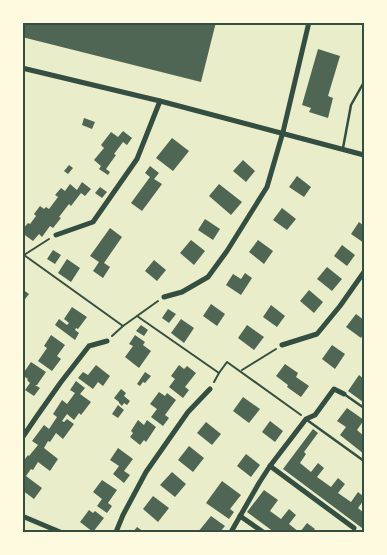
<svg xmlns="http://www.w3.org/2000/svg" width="387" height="555" font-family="'Golos Text',sans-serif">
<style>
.building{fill:#4f6655}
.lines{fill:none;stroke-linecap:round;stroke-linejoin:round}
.path{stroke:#344e41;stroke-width:2}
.service{stroke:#344e41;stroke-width:2.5}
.minor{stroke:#344e41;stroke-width:5}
.neatline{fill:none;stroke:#344e41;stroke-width:2}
</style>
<rect width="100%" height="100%" fill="#e9edc9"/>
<g class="building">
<polygon points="22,22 216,22 201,82 22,37"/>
<polygon points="318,49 340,56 328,96 333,98 328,118 309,112 311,108 302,105"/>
<polygon points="84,118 95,122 92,129 82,125"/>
<polygon points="123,131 132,138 127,145 123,142 114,154 116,155 106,169 110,172 108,175 99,169 101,166 94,160 104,148 101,145 111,132 118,137"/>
<polygon points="172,138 189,151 173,171 156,158"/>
<polygon points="243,160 255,171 246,182 233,171"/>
<polygon points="69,165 73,168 68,174 64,171"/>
<polygon points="150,166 159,173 154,179 162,184 142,211 131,203 150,177 145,173"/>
<polygon points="297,176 311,187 304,197 289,187"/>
<polygon points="82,182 91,189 85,196 81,193 71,206 69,204 59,217 61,218 53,228 50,226 42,237 39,234 33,241 22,233 22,230 28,223 30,224 36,216 34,214 40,206 44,209 46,207 49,209 58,197 55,195 61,188 65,191 70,184 77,190"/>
<polygon points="219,184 242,202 231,215 209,196"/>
<polygon points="100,187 107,192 102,198 95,193"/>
<polygon points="282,208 296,219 287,230 273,220"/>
<polygon points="205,219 220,229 213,240 198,230"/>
<polygon points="359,222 364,226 364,243 351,234"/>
<polygon points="110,228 122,237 104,263 110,267 103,278 93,271 99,262 90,256"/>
<polygon points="191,240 205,251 194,265 180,253"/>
<polygon points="258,240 273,251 264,264 249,252"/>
<polygon points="342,245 355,255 347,266 334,256"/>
<polygon points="53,250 61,255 55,264 47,259"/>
<polygon points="67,259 80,268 71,282 58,273"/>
<polygon points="154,260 166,270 157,281 145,271"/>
<polygon points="327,267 342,279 332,291 317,279"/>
<polygon points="245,273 252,278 241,295 226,285 233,274 241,279"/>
<polygon points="22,289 29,294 22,303"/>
<polygon points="309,290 323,302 314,313 300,301"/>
<polygon points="211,304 225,314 217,326 203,316"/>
<polygon points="271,305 285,316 277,327 263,317"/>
<polygon points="72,307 87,317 78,329 76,328 75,330 79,333 75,340 55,325 59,319 67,325 69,323 64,319"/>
<polygon points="168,309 176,314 169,323 162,318"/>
<polygon points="356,314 364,320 364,333 361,338 346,327"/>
<polygon points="181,319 194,328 184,343 171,333"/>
<polygon points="141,325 148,330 144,336 136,331"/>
<polygon points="247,325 264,337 254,350 238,338"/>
<polygon points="51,335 65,345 57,356 61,359 52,371 38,361 47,348 44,346"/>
<polygon points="135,335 145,342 143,345 151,351 139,368 125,357 133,346 129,344"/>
<polygon points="332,345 345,354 335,369 322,359"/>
<polygon points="31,362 46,372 37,385 35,385 40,388 34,396 25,390 30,383 27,380 28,379 22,375"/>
<polygon points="285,364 298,373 296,377 309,386 301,397 287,387 288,385 276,376"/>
<polygon points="96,365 110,376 103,386 98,382 93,389 78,378 83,372 88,375"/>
<polygon points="179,365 184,369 187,366 196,373 185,387 189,390 183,398 169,387 175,379 171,376"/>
<polygon points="145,372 151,376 145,383 143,382 140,386 137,384"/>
<polygon points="359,375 364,379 364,400 363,402 348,391"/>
<polygon points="76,381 85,388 80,394 91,402 81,415 79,413 74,420 67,414 62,421 64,422 67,419 74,424 63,439 56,433 50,442 48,441 44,448 58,459 50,471 38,462 33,470 31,469 26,476 42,488 34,499 22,490 22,463 28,455 29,456 38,445 32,441 44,425 49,429 57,417 53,414 62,400 67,404 75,393 70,390"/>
<polygon points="121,389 126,393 124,396 130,401 127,405 124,403 122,406 119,403 119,402 114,398"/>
<polygon points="159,392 165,396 167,393 176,400 165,415 169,418 163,426 151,417 157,409 150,404"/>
<polygon points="243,397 260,409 249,423 233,411"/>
<polygon points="118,405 124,410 118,418 112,414"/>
<polygon points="347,408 364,420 357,430 364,436 364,454 340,435 346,427 337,421"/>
<polygon points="138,420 144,425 147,420 156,427 146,442 144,440 140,445 130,437 133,433 131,431"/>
<polygon points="270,421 283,431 275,442 262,432"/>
<polygon points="206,422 221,434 212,445 197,433"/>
<polygon points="313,429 318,433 304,452 306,454 300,463 311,472 318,463 324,468 317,477 331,487 338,478 345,484 338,493 351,502 358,492 364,497 364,500 358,508 364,513 364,524 362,528 283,469"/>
<polygon points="189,446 204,458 193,472 178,460"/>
<polygon points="118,448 133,459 124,471 130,475 124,483 113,474 119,466 110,460"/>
<polygon points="246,454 260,465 251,477 237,466"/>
<polygon points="172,472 186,484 175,497 160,485"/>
<polygon points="102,480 117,490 108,503 112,506 107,513 97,506 102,499 93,492"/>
<polygon points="222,481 241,495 230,509 234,512 229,519 206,503"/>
<polygon points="264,490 278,500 270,511 281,519 289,509 296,515 289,524 299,532 274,532 247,512"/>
<polygon points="153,496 169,508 158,522 143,509"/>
<polygon points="89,510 93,513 95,511 104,518 93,532 80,522"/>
<polygon points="211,516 225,526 220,532 198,532"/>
<polygon points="307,523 315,529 312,532 300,532"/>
<polygon points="137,527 144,532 133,532"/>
</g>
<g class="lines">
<g class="path">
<polyline points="24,255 49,239"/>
<polyline points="22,256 24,255 123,326 137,316 219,373 227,362 301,415"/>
<polyline points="137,316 158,301"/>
<polyline points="112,336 123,326"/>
<polyline points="242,370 276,349"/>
<polyline points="214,382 219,373"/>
</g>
<g class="service">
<polyline points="343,148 351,105 364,82"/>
<polyline points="344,394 364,408"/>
<polyline points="307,420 364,461"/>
</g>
<g class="minor">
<polyline points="22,68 160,101 364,155"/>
<polyline points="56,235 93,222 137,159 160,101"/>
<polyline points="164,297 182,292 208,277 227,251 267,187 283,132 309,22"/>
<polyline points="282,345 317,334 340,306 364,272"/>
<polyline points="22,438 37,416 61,382 89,346 107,341"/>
<polyline points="270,466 354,528"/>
<polyline points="22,516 60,532"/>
<polyline points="240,516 263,532"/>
<polyline points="116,532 123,515 146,472 188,412 210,389"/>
<polyline points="231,532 259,483 270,466 306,419 315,415 334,389 344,394"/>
</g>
</g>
<rect width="387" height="555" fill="none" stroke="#fefae0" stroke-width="48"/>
<rect x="24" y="24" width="339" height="507" class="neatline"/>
</svg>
